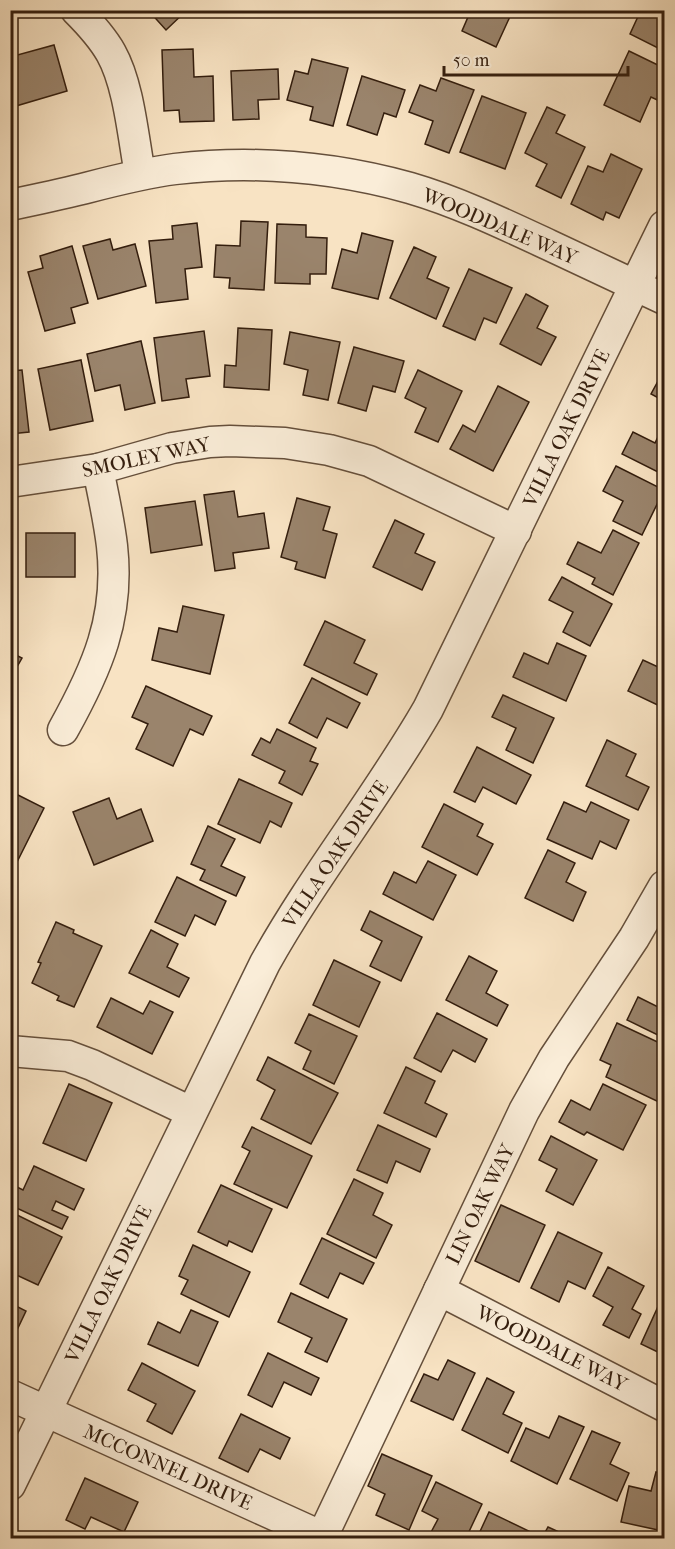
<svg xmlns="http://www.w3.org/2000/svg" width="675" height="1549" font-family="'IM FELL French Canon',serif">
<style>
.building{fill:#9a846c;stroke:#341e0e;stroke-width:1.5}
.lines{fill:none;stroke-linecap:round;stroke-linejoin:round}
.minor-casing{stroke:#654f3b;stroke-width:33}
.minor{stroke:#faedd8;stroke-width:30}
.labels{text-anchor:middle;stroke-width:5;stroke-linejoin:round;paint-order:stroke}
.street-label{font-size:20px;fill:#341e0e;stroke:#faedd8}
</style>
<rect width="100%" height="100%" fill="#f8e3c3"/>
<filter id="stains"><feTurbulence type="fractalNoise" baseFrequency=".00333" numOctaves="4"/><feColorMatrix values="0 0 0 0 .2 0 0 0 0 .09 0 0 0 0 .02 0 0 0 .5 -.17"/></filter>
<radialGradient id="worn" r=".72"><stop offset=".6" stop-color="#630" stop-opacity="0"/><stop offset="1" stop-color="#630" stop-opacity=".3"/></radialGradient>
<g class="building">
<polygon points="148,10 187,10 166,30"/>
<polygon points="471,10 513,10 496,47 462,31"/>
<polygon points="641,10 664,10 664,51 630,34"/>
<polygon points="54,45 67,91 16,106 10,88 10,57"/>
<polygon points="193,49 194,77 213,76 214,121 180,122 179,110 164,111 162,50"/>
<polygon points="629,51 664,68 664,103 651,97 640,122 604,105"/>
<polygon points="312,59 348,68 333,126 310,120 313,107 287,100 295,71 308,74"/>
<polygon points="278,69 279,99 258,100 259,119 233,120 231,71"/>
<polygon points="362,76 405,90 396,117 384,113 377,135 347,125"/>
<polygon points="441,78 474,90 449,153 425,144 433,121 409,112 420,85 436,91"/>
<polygon points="482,96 526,113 505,169 460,152"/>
<polygon points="547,107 565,115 556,133 585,147 561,198 536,186 547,164 525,153"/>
<polygon points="611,154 642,169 619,218 606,212 603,220 571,204 588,166 603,172"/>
<polygon points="241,221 268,222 264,290 229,288 230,278 214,277 216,245 240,246"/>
<polygon points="197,223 202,267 185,269 188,299 156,303 149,241 173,239 172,226"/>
<polygon points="277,224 306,225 306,237 327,238 326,274 310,274 310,284 275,283"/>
<polygon points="362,233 393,241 378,299 332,288 342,249 357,253"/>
<polygon points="110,239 113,250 135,244 146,286 98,299 83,246"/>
<polygon points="72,246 88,303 71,308 75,323 45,331 28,272 43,268 40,256"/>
<polygon points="414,247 436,257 427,278 449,288 436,319 390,298"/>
<polygon points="10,260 16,260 17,318 10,318"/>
<polygon points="469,269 512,288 496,323 484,318 475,340 443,326"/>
<polygon points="526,294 548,306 537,328 556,337 541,365 500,344"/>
<polygon points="238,328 272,330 269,390 224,387 225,365 236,366"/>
<polygon points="204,331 210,376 186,379 189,397 162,401 154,338"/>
<polygon points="290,332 340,342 328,400 303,395 308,370 284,364"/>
<polygon points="141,341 155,403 125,410 120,385 95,391 87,354"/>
<polygon points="354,347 404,361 395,392 373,386 366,411 338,403"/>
<polygon points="81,360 93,421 50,430 38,369"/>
<polygon points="22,370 29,432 10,434 10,371"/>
<polygon points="418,370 462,391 438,442 415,432 426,408 405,398"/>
<polygon points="663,372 664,373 664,401 651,394"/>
<polygon points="498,386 529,402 493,471 450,449 463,425 475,432"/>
<polygon points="664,424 664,475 622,454 633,432 655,443"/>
<polygon points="616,466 664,490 642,535 613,521 623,501 603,491"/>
<polygon points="234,491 238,517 264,513 269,548 233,553 235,568 215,571 204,495"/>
<polygon points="297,498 330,507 323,530 337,534 325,578 295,569 297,562 281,557"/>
<polygon points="195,501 202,545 151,553 145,508"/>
<polygon points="395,520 424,534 415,553 435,562 422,590 373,567"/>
<polygon points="613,530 639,543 613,595 592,584 595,578 567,564 578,542 601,553"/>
<rect x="26" y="533" width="49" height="44"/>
<polygon points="562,577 612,604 590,646 563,632 573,612 549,600"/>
<polygon points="183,606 224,615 210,674 152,660 159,628 177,632"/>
<polygon points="325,621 365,640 354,663 377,674 367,695 304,665"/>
<polygon points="557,643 586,656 566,701 513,677 524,653 548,664"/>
<polygon points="10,652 22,658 10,679"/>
<polygon points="664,653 664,708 628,691 643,660 658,667"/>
<polygon points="312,678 360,703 347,728 327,718 317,738 289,723"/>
<polygon points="146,686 212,716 203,735 190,729 173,766 136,749 148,724 132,717"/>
<polygon points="503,695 554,718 533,763 506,750 516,728 492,717"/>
<polygon points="277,729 316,748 310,761 318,764 302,795 279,783 285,771 252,755 261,738 270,743"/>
<polygon points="607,740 636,754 626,776 649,787 638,810 586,786"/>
<polygon points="477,747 531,775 516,804 483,787 475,802 454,792"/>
<polygon points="239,779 292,803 281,827 270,821 260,843 218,824"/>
<polygon points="16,794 44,808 15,866 10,864 10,804"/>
<polygon points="109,798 117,819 141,809 153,841 94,865 73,812"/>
<polygon points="564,802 586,812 591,802 629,820 616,849 600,841 592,859 547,839"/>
<polygon points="444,804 483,824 477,836 493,844 477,875 422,847"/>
<polygon points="208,826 235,839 221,866 245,877 236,896 200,880 205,870 191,864"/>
<polygon points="548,850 575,863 566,882 586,892 573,921 525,898"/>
<polygon points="428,861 456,875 433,920 383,894 394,872 416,883"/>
<polygon points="177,877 226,901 215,925 195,915 185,936 155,922"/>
<polygon points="370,911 422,937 401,981 370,966 382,941 361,930"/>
<polygon points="10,918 14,918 11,972 10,972"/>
<polygon points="56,922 74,930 73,933 102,946 74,1007 57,1000 59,996 32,983 41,963 38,962"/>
<polygon points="151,930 178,944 167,967 189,978 179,997 129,973"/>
<polygon points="469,956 497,971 486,993 508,1005 497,1026 446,1000"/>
<polygon points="334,960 380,982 359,1027 313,1005"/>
<polygon points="638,997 662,1009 664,1004 664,1038 627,1020"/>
<polygon points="111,998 143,1014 150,1001 173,1012 152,1054 97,1027"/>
<polygon points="437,1013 487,1039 475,1062 453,1050 441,1072 414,1058"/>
<polygon points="309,1014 357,1036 334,1084 303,1069 311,1051 295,1043"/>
<polygon points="617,1023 664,1045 664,1096 661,1103 606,1077 611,1065 600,1060"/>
<polygon points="268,1057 338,1093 311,1144 261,1119 275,1090 257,1080"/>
<polygon points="406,1067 435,1081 425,1103 447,1114 436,1137 384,1113"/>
<polygon points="69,1084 112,1103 86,1161 43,1143"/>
<polygon points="603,1084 646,1105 623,1150 587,1132 584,1135 559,1122 571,1100 590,1110"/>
<polygon points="378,1125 430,1149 420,1172 396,1161 387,1183 357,1170"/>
<polygon points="252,1127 312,1156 287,1208 234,1184 250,1151 242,1147"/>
<polygon points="551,1136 597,1160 573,1205 546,1191 557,1169 539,1160"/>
<polygon points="34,1166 84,1189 74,1210 56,1201 52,1210 68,1217 62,1229 10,1205 10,1191 13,1185 23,1190"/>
<polygon points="354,1179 383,1193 373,1215 392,1225 376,1258 327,1234"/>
<polygon points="221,1185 272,1209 252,1252 229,1241 227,1246 198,1232"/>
<polygon points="501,1205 545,1225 519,1282 475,1261"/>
<polygon points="11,1212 62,1237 38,1285 10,1272"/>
<polygon points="558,1232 602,1253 585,1289 568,1281 559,1302 531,1288"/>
<polygon points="322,1238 374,1263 363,1284 340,1273 328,1298 300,1284"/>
<polygon points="193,1245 250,1272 229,1317 181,1294 188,1280 179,1276"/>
<polygon points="608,1267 644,1286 632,1309 641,1314 629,1338 603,1325 613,1307 593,1296"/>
<polygon points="291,1293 347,1319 327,1362 305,1352 312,1338 278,1322"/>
<polygon points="661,1300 664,1301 664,1355 641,1344"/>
<polygon points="10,1303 26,1311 17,1330 10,1327"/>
<polygon points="191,1310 218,1322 198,1366 148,1344 158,1322 180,1333"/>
<polygon points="268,1353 319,1378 311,1395 284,1382 272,1407 248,1395"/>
<polygon points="448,1360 475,1373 453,1420 411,1401 424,1374 438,1380"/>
<polygon points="142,1363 195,1391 172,1434 147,1421 156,1404 128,1390"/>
<polygon points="487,1378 514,1392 503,1414 522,1423 508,1453 462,1430"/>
<polygon points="241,1414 290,1438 280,1459 260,1449 248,1472 219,1458"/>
<polygon points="559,1416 584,1427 557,1484 511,1461 526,1428 549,1438"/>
<polygon points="592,1431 620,1443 610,1464 629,1473 617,1501 570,1479"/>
<polygon points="382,1454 432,1476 409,1530 376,1515 385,1494 368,1486"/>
<polygon points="656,1472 664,1474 664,1525 663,1531 621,1522 629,1486 651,1491"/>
<polygon points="85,1478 138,1502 124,1532 91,1517 85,1529 66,1520"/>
<polygon points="436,1482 482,1504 466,1538 428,1538 438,1519 422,1511"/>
<polygon points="489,1512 535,1534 533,1538 477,1538"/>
<polygon points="548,1527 568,1536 567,1538 542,1538"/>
</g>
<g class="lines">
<defs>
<g id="minor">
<path d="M76,10C89,23 102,37 111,53C129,85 133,137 140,174"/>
<path d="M10,205C34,200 58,195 82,189C113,181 143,173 175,169C253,160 334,167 410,188C458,202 504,224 549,245C587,263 626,281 664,299"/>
<polyline points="10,482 98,469 172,448 210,442 230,441 285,443 329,450 369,461 516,531"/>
<path d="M63,730C97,669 120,617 112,546C109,520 103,494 98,469"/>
<polyline points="10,1051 68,1056 92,1065 191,1112"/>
<polyline points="439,1290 664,1406"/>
<polyline points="10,1395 325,1538"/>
<path d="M10,1485L265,963C314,875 378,796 428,709L664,226"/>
<polyline points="322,1537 524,1111 554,1058 634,938 664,886"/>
</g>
</defs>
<use href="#minor" class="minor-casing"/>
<use href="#minor" class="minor"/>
</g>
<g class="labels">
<g class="street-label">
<text transform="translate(500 226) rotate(23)" y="7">WOODDALE WAY</text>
<text transform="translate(566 428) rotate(-64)" y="7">VILLA OAK DRIVE</text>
<text transform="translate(146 457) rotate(-12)" y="7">SMOLEY WAY</text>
<text transform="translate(335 854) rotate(-56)" y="7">VILLA OAK DRIVE</text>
<text transform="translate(480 1204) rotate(-64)" y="7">LIN OAK WAY</text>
<text transform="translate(108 1284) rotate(-64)" y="7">VILLA OAK DRIVE</text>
<text transform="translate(552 1348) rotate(27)" y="7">WOODDALE WAY</text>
<text transform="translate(168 1467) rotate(24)" y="7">MCCONNEL DRIVE</text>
</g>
</g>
<rect width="675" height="1549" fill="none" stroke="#f8e3c3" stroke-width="36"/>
<rect x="12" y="12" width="651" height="1525" fill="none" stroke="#341e0e" stroke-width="3"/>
<rect x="18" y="18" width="639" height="1513" fill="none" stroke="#341e0e" stroke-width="1.5"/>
<path d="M444 66v9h184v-9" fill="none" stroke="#341e0e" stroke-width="3"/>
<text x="453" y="66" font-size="18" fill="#341e0e" stroke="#faedd8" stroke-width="4.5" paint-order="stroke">50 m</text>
<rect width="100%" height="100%" filter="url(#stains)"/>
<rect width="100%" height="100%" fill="url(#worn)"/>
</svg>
